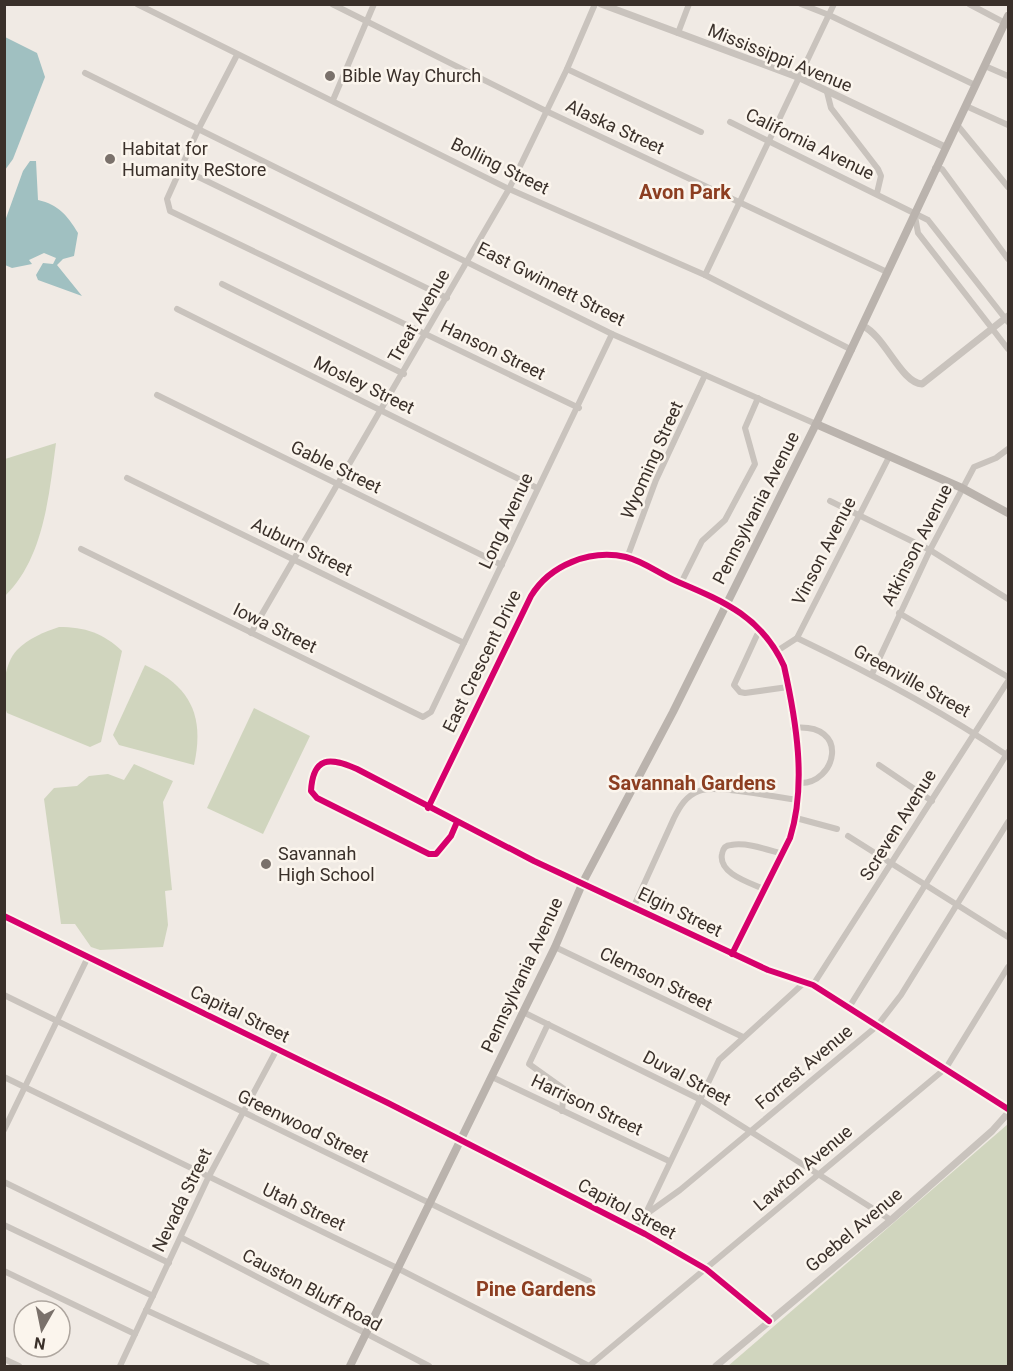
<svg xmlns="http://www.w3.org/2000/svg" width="1013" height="1371" font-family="Roboto,sans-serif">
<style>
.green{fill:#d0d5be}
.water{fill:#a0c0c1}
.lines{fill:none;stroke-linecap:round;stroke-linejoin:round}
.minor{stroke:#c9c3bd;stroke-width:6}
.tertiary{stroke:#c9c3bd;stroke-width:7}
.secondary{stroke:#bab3ad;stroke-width:8}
.cycleway-casing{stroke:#fbf5ed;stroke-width:10}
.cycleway{stroke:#d6006c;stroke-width:6}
.poi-dot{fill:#7a716b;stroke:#fbf5ed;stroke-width:2}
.labels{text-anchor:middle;stroke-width:5;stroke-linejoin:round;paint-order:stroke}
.street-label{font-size:18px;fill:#3a302a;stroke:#fbf5ed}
.poi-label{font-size:18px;fill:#3a302a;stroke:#fbf5ed;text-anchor:start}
.neighbourhood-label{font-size:20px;font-weight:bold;fill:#8c3e21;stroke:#fbf5ed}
</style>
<rect width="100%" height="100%" fill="#f0eae4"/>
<g class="green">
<path d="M56,443C49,495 44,558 5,596V459Z"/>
<path d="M59,627C85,627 103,633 122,651L101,742L90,747L7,713C0,697 4,663 17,650C29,638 44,632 59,627Z"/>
<path d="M145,665C190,686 205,715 194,765L119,745L113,735Z"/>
<polygon points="254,708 310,736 263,834 207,808"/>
<polygon points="134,764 173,781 163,802 172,890 165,891 168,925 163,947 100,950 91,947 75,924 61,924 44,799 54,788 77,786 89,776 108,774 124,780"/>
<polygon points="1008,1124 1008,1366 728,1366"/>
</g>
<g class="water">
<polygon points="5,37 37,53 45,77 13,159 5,170"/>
<path d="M30,161H36L38,200C59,205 67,215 78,233L74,256L63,259L57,265L82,296L38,280L36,275L43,263L53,264L56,258L44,253L29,260L32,264L12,268L5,265V221L23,171Z"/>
</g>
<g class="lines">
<g class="minor">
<polyline points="137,4 509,189 705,275 852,350"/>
<polyline points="332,4 546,111 887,272"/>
<polyline points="801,4 829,15 975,85"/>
<polyline points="969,4 1005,23"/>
<polyline points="678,33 689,4"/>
<polyline points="237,55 198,130 167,199 170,211 579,408"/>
<polyline points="985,66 1008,76"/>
<polyline points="567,69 701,132"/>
<polyline points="85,73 612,334 816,424"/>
<polyline points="827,92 831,108 878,169 881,176 877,193"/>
<polyline points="333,100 374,4"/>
<polyline points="966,106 1008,125"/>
<polyline points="730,122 928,220 1008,322"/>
<polyline points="958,126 1008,187"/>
<polyline points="180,168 447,298"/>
<polyline points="935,168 942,169 1008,259"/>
<polyline points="915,216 918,233 1008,349"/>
<polyline points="705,275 834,4"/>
<polyline points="222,284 404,374"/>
<polyline points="177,309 537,488"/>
<polyline points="157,395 502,565"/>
<polyline points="127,478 464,643"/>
<polyline points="830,501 930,550 1008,599"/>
<polyline points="81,549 423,717 431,712 612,334"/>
<polyline points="627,558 656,480 705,375"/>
<polyline points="681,583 702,541 725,520 755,464 745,428 758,398"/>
<polyline points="899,613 1008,677"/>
<polyline points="761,631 757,635 734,685 740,692 745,693 788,687"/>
<polyline points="251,633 509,189 567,69 595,4"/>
<path d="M797,638C870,673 941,710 1008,756"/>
<polyline points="777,651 797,638 889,457"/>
<polyline points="872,674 930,550 974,467 996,458 1008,449"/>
<path d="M793,728C852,722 836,785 799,783"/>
<polyline points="879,765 932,801"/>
<path d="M428,808L531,596C550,565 590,549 626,557C643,561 660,574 676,581C723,601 761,616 784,666C796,720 807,784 790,838L732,954"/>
<polyline points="796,818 837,829"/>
<path d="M457,822L451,836L436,854H429L317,798L311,791C313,756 330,757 357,769L534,861L768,970L813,985L1008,1109"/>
<polyline points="848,836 1008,937"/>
<path d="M766,890C751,883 718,874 722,854C723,848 726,845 731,845C747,842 768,850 783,854"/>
<path d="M634,906L674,818C680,806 686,796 699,791C716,784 777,798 799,800"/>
<polyline points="4,916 388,1103 645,1234 706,1269 769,1321"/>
<polyline points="555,947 743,1037"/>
<polyline points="813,985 1008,681"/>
<polyline points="4,995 589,1281"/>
<polyline points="848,1009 1008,752"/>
<polyline points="523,1012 699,1099 891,1220"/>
<polyline points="548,1024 529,1064 564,1089 562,1111"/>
<polyline points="4,1077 397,1268 589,1366"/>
<polyline points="492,1077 669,1161"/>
<polyline points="4,1130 88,957"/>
<polyline points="4,1182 169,1263"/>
<polyline points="645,1215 680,1190 877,1026 901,995 1008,822"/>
<polyline points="4,1225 153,1296"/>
<polyline points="634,1229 645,1215 719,1060 806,981"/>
<polyline points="182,1238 429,1366"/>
<polyline points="4,1271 135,1334"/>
<polyline points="146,1310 267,1366"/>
<polyline points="4,1359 19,1366"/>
<polyline points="120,1366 208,1178 277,1049"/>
<polyline points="589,1366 946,1068 1008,967"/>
</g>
<g class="tertiary">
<polyline points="601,4 800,78 945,147"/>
<path d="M863,326C885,336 901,383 922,384L1008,316"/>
<polyline points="716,1366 891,1220 992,1131 1008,1113"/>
</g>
<g class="secondary">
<polyline points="816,424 962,488 1008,513"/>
<polyline points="350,1366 555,947 583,882 673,712 816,424 1008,16"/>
</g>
<defs>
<g id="cycleway">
<path d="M428,808L531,596C550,565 590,549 626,557C643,561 660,574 676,581C723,601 761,616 784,666C796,720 807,784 790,838L732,954"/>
<path d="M457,822L451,836L436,854H429L317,798L311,791C313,756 330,757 357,769L534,861L768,970L813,985L1008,1109"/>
<polyline points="4,916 388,1103 645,1234 706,1269 769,1321"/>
</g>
</defs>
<use href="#cycleway" class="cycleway-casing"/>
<use href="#cycleway" class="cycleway"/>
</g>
<g class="poi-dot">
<circle cx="330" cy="76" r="6"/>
<circle cx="110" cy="159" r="6"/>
<circle cx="266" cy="864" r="6"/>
</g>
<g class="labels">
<g class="street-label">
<text transform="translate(780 58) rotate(22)" y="6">Mississippi Avenue</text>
<text transform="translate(615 127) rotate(25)" y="6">Alaska Street</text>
<text transform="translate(810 144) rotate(26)" y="6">California Avenue</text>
<text transform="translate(500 166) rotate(26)" y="6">Bolling Street</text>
<text transform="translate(551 284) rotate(27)" y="6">East Gwinnett Street</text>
<text transform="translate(419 316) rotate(-60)" y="6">Treat Avenue</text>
<text transform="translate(493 350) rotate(26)" y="6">Hanson Street</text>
<text transform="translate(364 385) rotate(26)" y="6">Mosley Street</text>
<text transform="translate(652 460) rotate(-66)" y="6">Wyoming Street</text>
<text transform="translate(336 467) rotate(26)" y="6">Gable Street</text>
<text transform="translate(756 508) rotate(-63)" y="6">Pennsylvania Avenue</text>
<text transform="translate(506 521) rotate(-65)" y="6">Long Avenue</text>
<text transform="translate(917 545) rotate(-63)" y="6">Atkinson Avenue</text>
<text transform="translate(302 547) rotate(26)" y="6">Auburn Street</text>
<text transform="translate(824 551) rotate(-63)" y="6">Vinson Avenue</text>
<text transform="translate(275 628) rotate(26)" y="6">Iowa Street</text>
<text transform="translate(482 661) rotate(-64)" y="6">East Crescent Drive</text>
<text transform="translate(912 681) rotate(29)" y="6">Greenville Street</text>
<text transform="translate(898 825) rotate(-58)" y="6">Screven Avenue</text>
<text transform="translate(680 912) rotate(26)" y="6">Elgin Street</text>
<text transform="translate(522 975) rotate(-65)" y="6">Pennsylvania Avenue</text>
<text transform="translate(656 979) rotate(26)" y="6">Clemson Street</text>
<text transform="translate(240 1014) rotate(26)" y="6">Capital Street</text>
<text transform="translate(804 1067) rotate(-40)" y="6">Forrest Avenue</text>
<text transform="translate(687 1078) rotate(28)" y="6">Duval Street</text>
<text transform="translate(587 1105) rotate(25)" y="6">Harrison Street</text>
<text transform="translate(303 1126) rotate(26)" y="6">Greenwood Street</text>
<text transform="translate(803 1168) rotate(-40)" y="6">Lawton Avenue</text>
<text transform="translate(182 1200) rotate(-64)" y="6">Nevada Street</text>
<text transform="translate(304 1207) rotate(25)" y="6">Utah Street</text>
<text transform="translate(627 1209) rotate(28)" y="6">Capitol Street</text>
<text transform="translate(854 1230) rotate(-40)" y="6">Goebel Avenue</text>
<text transform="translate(312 1290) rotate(28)" y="6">Causton Bluff Road</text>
</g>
<g class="poi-label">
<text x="342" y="82">Bible Way Church</text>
<text x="122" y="155">Habitat for<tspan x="122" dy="21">Humanity ReStore</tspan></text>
<text x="278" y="860">Savannah<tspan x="278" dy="21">High School</tspan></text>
</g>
<g class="neighbourhood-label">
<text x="685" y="199">Avon Park</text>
<text x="692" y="790">Savannah Gardens</text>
<text x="536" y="1296">Pine Gardens</text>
</g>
</g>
<rect width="1013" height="1371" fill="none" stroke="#3a302a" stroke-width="12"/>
<g transform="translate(42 1329) rotate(189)"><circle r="28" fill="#fbf5ed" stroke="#aea69f" stroke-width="1.5"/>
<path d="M0-4.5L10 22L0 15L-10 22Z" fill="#7a716b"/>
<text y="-9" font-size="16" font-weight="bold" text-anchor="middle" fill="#3a302a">N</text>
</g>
</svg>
